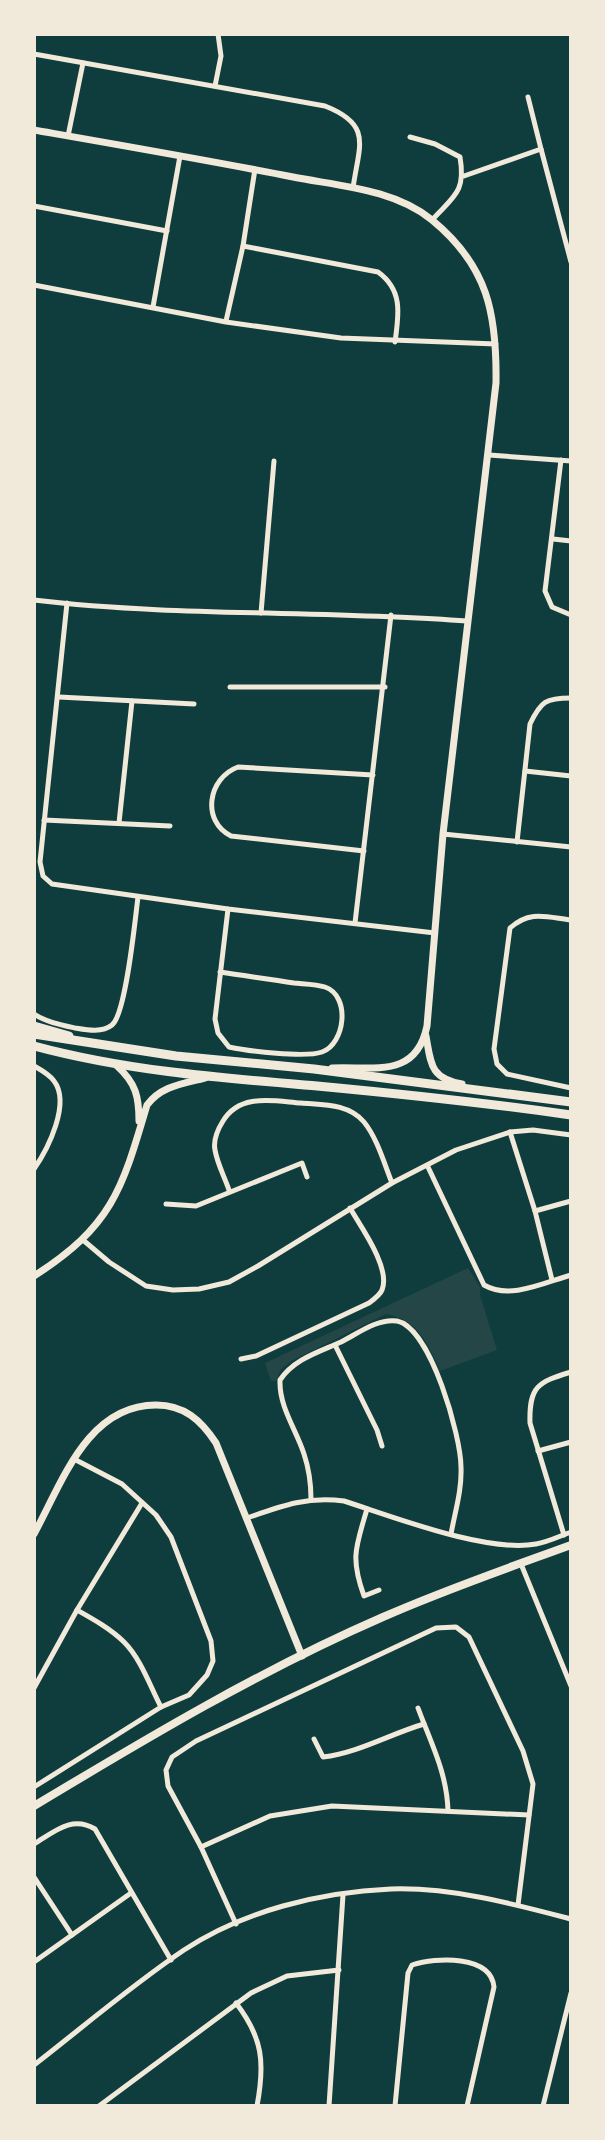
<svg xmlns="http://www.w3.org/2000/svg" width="605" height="2140" font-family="'Noto Sans',sans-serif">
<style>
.green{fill:#244646}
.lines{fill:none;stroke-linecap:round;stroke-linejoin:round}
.minor{stroke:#f1e9da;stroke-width:5}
.tertiary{stroke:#f1e9da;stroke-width:7}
.primary{stroke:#f1e9da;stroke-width:8}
.trunk{stroke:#f1e9da;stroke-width:9}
</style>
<rect width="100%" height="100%" fill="#0f3d3e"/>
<path class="green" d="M468,1268L480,1287V1295L497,1350L440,1371C428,1343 418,1320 386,1314L293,1360L281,1369L276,1381H271L265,1363Z"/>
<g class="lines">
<g class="minor">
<path d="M34,54L325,106C373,125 359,145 353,188"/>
<polyline points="215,86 221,56 218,34"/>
<polyline points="528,97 541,149"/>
<polyline points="68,136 83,63"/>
<path d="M410,137L435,144L460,157C466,192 454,196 432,220"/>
<polyline points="464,176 541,149 571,262"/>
<polyline points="34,206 167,231"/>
<path d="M243,246L378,272C403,290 399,314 395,342"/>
<polyline points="34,285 226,322 341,338 496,344"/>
<polyline points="153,307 180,156"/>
<polyline points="226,321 243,246 255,169"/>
<polyline points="489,455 571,461"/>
<polyline points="561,460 545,591 552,607 571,615"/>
<polyline points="553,539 571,541"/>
<path d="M34,600C176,617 324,610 467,621"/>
<polyline points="67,603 40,862 43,876 52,884 228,909 435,933"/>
<polyline points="261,613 274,461"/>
<polyline points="230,687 385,687"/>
<polyline points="59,697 194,704"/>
<polyline points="525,771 571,776"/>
<polyline points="44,820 170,826"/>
<polyline points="119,823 132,701"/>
<polyline points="443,834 571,847"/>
<path d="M517,842L530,724C541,701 546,698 571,698"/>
<path d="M364,851L231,836C201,821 208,778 238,767L373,775"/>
<path d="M571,920C546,917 530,910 510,928L494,1049L497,1064L507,1074L571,1088"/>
<polyline points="355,923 391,615"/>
<path d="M220,972C245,976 270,979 294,983C304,984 316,984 325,987C351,996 345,1044 322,1052C305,1058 248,1051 229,1047L218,1033L215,1019L228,909"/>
<path d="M34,1014C46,1022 61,1025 75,1028C87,1030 102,1033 112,1025C126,1014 135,920 138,897"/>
<path d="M34,1066C41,1070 49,1074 54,1081C71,1103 48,1149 34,1169"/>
<polyline points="510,1132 535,1211 552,1280"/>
<path d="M428,1167L484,1285C510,1300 543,1283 571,1275"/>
<path d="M229,1190C225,1178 217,1163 215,1150C213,1140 218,1129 223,1121C240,1093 273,1101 301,1103C322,1105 348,1103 364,1122C377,1138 384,1163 392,1183"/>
<polyline points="166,1204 196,1206 302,1163 307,1177"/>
<polyline points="535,1211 571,1201"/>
<polyline points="83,1240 109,1262 146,1286 173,1290 199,1289 229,1282 258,1266 392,1183 456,1150 510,1132 533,1130 571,1135"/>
<polyline points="335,1345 377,1430 382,1446"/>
<path d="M241,1359L256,1356L369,1303C373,1300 380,1295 382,1290C391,1268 361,1227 350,1208"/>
<polyline points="538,1451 571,1442"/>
<path d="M311,1499C311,1483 309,1469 304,1454C296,1429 279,1407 280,1380C294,1359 319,1352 341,1342C357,1334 378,1318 397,1321C431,1328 461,1437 461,1467C462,1490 455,1512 451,1534"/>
<path d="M367,1509C356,1547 350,1557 364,1596L379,1590"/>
<path d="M247,1518C281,1506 307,1496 344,1501C394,1517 486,1553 536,1544C548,1542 560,1536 571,1532"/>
<path d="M564,1535L530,1423C529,1386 538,1382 571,1372"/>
<polyline points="521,1564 571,1686"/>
<path d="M77,1610C93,1619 111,1629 124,1642C141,1659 150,1686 161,1707"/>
<polyline points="34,1688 77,1610 142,1503"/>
<path d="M418,1708C431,1743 447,1773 448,1811"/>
<path d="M314,1739L323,1757C358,1753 390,1734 424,1724"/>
<polyline points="34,1787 161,1707 189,1695 207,1675 213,1661 211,1641 171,1537 156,1515 122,1484 74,1459"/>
<path d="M34,1844C54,1832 72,1815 95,1829L171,1960"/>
<polyline points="201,1847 270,1816 332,1806 529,1815"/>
<polyline points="34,1877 72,1935"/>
<polyline points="236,1924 201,1847 168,1786 166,1770 172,1757 196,1741 436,1628 456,1627 469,1637 523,1751 533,1784 518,1905"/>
<polyline points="34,1962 131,1893"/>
<path d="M236,2003C263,2038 265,2063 257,2106"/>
<path d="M34,2065C83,2027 132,1985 184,1950C243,1911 320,1892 391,1889C451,1887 514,1904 571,1919"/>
<polyline points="99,2106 251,1993 287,1976 339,1970"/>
<polyline points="329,2106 343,1895"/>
<path d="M395,2106L408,1973L412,1965C436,1957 491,1955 494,1987L467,2106"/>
<polyline points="543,2106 571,1993"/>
</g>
<g class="tertiary">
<path d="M34,130C120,145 207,160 293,177C339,186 394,189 432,220C488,266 497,314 496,383L443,834L427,1026C416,1079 374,1066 332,1068"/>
<path d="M426,1036C431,1064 430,1078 462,1084"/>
<path d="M117,1066C136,1083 139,1097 139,1121"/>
<path d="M34,1276C112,1226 122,1190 147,1105C161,1086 182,1084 205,1078"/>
<path d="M34,1534C62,1483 87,1405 156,1405C184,1405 201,1420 216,1443L302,1656"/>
</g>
<path class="primary" d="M34,1806C147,1738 261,1670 383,1617C444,1590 508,1568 571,1545"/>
<g class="trunk">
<polyline points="34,1026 69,1036"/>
<polyline points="34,1034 176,1056 314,1069 571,1102"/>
<path d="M34,1046C127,1071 221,1078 317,1086C402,1094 487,1103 571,1115"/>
</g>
</g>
<rect width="605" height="2140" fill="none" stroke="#f1e9da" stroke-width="72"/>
</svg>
